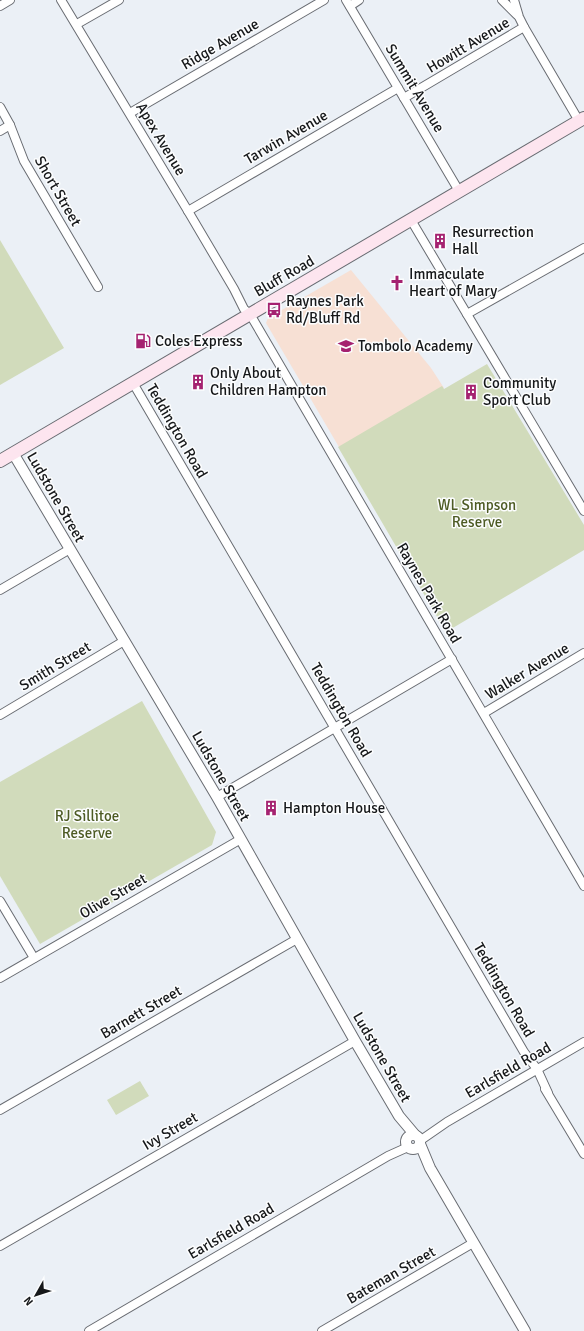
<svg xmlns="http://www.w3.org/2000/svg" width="584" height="1331" font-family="Signika,sans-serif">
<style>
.education{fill:#f7e0d4}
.green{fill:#d1dbbb}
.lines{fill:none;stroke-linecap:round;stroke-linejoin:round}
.minor-casing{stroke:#696c72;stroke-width:10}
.tertiary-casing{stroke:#696c72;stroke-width:12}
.secondary-casing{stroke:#696c72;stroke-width:14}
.minor{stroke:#fff;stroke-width:8}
.tertiary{stroke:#fff;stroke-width:10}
.secondary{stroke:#fde5ef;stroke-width:12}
.labels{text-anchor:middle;stroke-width:3;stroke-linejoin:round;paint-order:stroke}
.street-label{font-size:15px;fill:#16181a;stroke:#fcfdfe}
.poi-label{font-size:15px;fill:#16181a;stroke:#fcfdfe;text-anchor:start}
.park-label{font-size:15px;fill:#4d5b24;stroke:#fcfdfe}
</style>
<rect width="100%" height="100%" fill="#ebf0f6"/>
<polygon class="education" points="351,270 431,368 444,388 339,447 266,323 268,318"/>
<g class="green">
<polygon points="0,240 64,348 0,385"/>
<polygon points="487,364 584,525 584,550 446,632 338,447 442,386 444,389"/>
<polygon points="142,701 216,832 212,845 40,944 0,876 0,782"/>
<polygon points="140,1081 149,1096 116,1115 107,1100"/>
</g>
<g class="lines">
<defs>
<g id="minor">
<polyline points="61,0 188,211 234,289 244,309 250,314 254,321 584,886"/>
<polyline points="346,0 459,191"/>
<polyline points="502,0 517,15"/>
<polyline points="514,0 519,17 524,27 579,121"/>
<polyline points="0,6 10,0"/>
<polyline points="350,6 359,0"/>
<polyline points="77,24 119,0"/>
<polyline points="404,98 524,27"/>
<polyline points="0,107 10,125 24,161 98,287"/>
<polyline points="130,113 324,0"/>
<polyline points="0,131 10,125"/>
<polyline points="188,211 398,88"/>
<polyline points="411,220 584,511"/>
<polyline points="467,314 584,248"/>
<polyline points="133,383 524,1052 537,1069 548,1093"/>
<polyline points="0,590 70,549"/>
<polyline points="484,713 584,653"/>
<polyline points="0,715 124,641"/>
<polyline points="217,797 452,659"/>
<polyline points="0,901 34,958"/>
<polyline points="0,978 241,839"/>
<polyline points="545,1089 584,1154"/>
<polyline points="0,1110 297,939"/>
<polyline points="421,1140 447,1122 584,1042"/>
<polyline points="0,1246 355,1041"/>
<polyline points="89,1331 388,1156 408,1147"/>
<polyline points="322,1331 473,1243"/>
</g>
<g id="tertiary">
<polyline points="13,453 217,797 355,1041 399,1116 415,1135"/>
<circle cx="413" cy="1142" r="7"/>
<polyline points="420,1144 430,1168 525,1331"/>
</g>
<polyline id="secondary" points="0,461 584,118"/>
</defs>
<use href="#minor" class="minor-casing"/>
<use href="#tertiary" class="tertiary-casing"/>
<use href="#secondary" class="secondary-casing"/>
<use href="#minor" class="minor"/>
<use href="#tertiary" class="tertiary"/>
<use href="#secondary" class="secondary"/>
</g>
<defs>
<symbol id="building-bare" viewBox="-9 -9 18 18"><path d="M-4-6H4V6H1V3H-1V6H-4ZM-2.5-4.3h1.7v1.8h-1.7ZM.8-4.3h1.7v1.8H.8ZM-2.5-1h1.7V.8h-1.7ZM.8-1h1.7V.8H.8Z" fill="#a52270" stroke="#fcfdfe" stroke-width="2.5" paint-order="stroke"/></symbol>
<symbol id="church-bare" viewBox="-9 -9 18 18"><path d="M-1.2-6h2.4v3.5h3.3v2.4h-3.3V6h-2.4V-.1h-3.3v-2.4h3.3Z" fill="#a52270" stroke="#fcfdfe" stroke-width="2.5" paint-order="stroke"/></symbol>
<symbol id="bus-bare" viewBox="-9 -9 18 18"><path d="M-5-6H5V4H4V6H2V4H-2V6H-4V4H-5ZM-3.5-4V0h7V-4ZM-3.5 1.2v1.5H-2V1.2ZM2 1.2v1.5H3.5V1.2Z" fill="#a52270" stroke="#fcfdfe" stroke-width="2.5" paint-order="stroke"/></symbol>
<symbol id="fuel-bare" viewBox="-9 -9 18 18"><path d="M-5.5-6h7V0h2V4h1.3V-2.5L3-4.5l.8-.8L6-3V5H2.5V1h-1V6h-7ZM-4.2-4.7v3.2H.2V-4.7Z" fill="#a52270" stroke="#fcfdfe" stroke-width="2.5" paint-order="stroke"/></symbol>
<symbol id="school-bare" viewBox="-9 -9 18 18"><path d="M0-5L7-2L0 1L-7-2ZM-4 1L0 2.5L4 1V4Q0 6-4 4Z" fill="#a52270" stroke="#fcfdfe" stroke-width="2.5" paint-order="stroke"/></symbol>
</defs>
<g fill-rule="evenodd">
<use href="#building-bare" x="429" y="230" width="22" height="22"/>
<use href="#church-bare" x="386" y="272" width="22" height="22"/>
<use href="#bus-bare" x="263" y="299" width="22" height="22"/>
<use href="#fuel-bare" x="132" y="330" width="22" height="22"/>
<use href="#school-bare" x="335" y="335" width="22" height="22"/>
<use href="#building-bare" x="187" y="371" width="22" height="22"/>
<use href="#building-bare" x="460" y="381" width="22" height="22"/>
<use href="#building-bare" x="260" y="797" width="22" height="22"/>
</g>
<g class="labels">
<g class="street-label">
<text transform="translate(220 44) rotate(-30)" y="5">Ridge Avenue</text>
<text transform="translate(468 45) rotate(-31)" y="5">Howitt Avenue</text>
<text transform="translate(415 88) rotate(59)" y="5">Summit Avenue</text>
<text transform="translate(286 137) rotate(-30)" y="5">Tarwin Avenue</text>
<text transform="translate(161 139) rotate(59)" y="5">Apex Avenue</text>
<text transform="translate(58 191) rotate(60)" y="5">Short Street</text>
<text transform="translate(284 276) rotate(-30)" y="5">Bluff Road</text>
<text transform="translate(177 431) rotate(60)" y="5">Teddington Road</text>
<text transform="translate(56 497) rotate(60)" y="5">Ludstone Street</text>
<text transform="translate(429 593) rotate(60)" y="5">Raynes Park Road</text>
<text transform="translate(55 666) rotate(-31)" y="5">Smith Street</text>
<text transform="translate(527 671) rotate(-31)" y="5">Walker Avenue</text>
<text transform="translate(341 710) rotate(60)" y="5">Teddington Road</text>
<text transform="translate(221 776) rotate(60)" y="5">Ludstone Street</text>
<text transform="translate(113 896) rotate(-30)" y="5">Olive Street</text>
<text transform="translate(504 990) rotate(60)" y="5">Teddington Road</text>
<text transform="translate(141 1012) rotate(-30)" y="5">Barnett Street</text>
<text transform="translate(382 1057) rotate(60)" y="5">Ludstone Street</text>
<text transform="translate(508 1070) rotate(-30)" y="5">Earlsfield Road</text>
<text transform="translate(170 1131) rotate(-30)" y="5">Ivy Street</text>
<text transform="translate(231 1231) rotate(-30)" y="5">Earlsfield Road</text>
<text transform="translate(391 1275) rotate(-30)" y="5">Bateman Street</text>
</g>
<g class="poi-label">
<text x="452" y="237">Resurrection<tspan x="452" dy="17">Hall</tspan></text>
<text x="409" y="279">Immaculate<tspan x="409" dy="17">Heart of Mary</tspan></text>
<text x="286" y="306">Raynes Park<tspan x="286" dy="17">Rd/Bluff Rd</tspan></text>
<text x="155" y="346">Coles Express</text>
<text x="358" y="351">Tombolo Academy</text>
<text x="210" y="378">Only About<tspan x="210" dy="17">Children Hampton</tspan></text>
<text x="483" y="388">Community<tspan x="483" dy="17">Sport Club</tspan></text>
<text x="283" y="813">Hampton House</text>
</g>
<g class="park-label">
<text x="477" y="510">WL Simpson<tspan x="477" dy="17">Reserve</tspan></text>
<text x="87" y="821">RJ Sillitoe<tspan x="87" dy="17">Reserve</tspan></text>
</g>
</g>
<g transform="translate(36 1295) rotate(231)" stroke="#fcfdfe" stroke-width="3" paint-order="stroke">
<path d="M0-3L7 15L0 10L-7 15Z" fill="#16181a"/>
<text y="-6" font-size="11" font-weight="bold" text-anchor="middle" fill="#16181a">N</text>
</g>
</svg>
